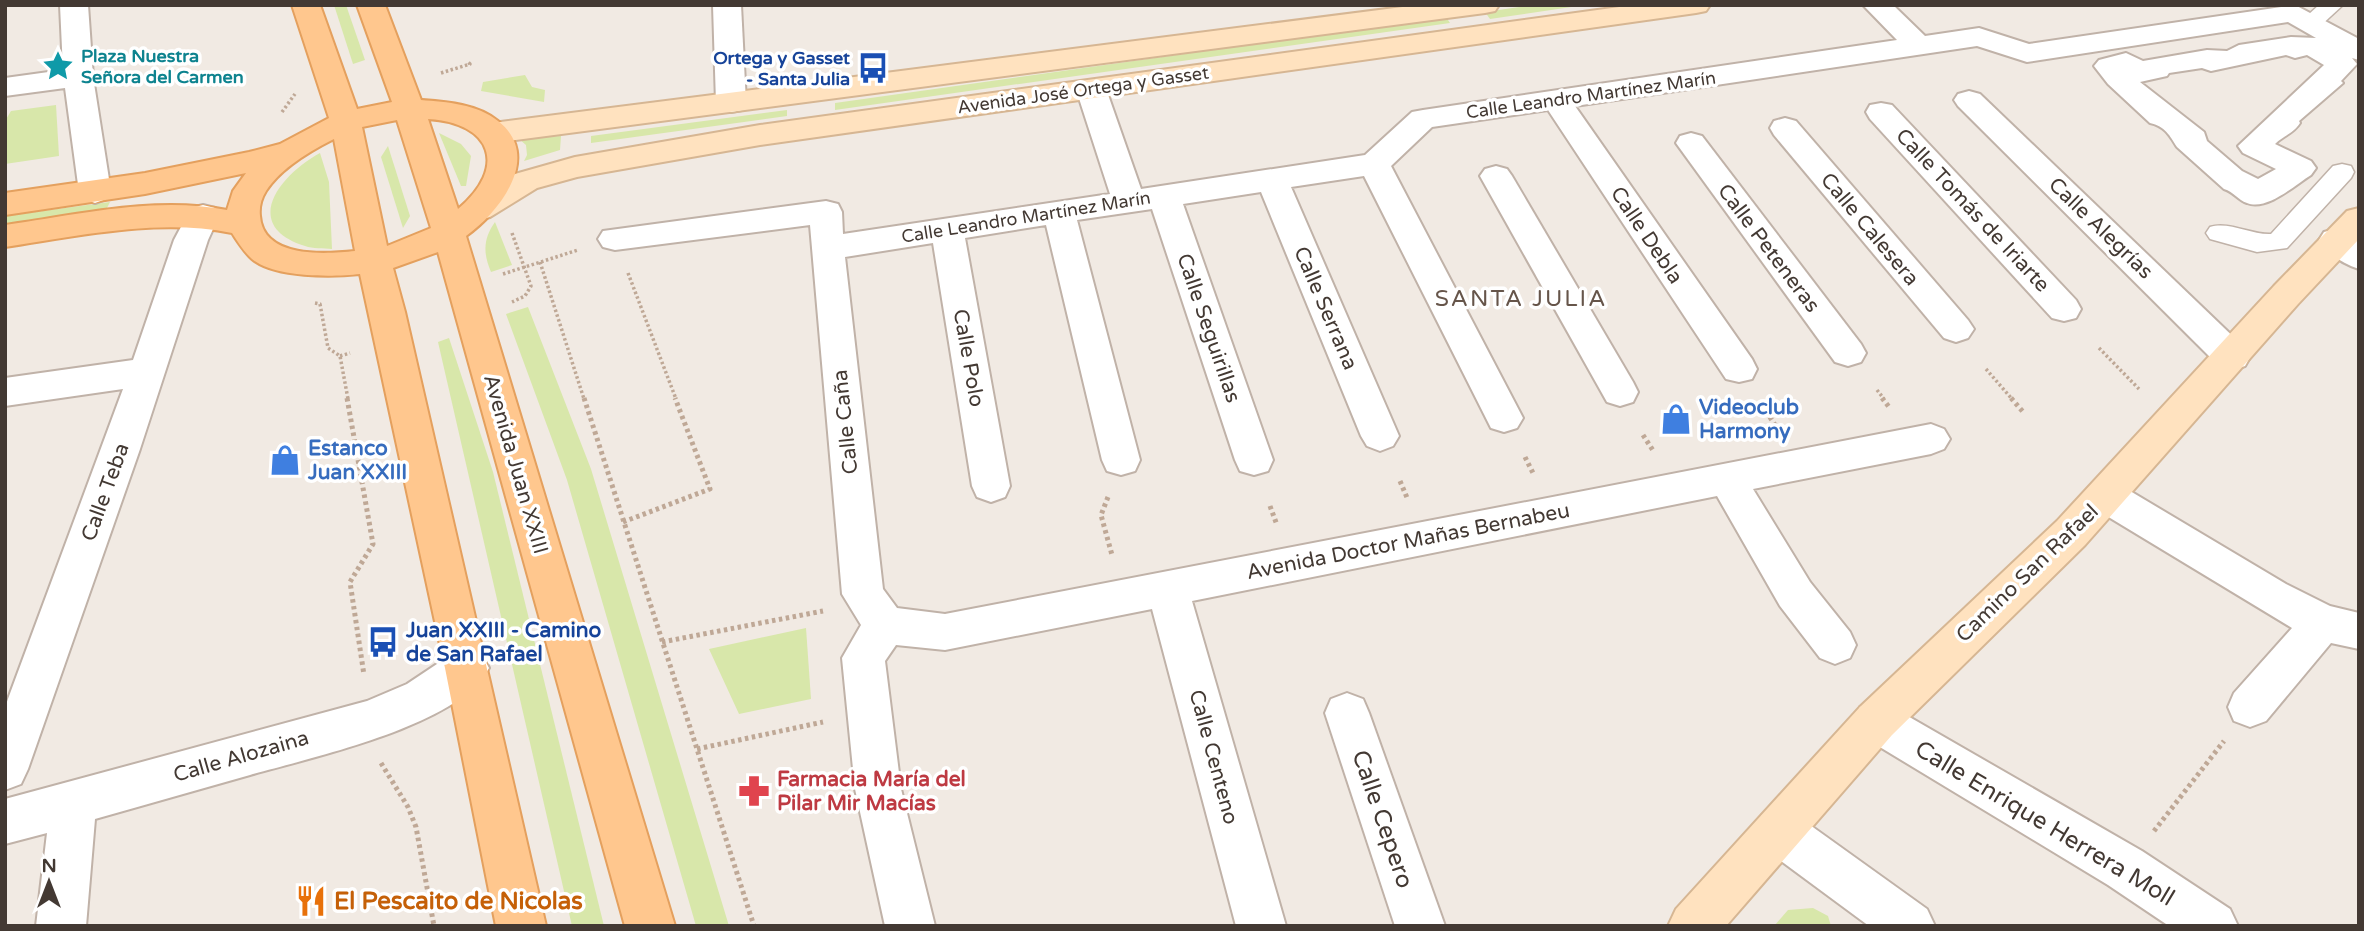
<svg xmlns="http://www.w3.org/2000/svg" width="2364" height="931" font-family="'Varela Round',sans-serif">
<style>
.green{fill:#d8e7aa}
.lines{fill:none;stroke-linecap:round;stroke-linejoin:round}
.lane-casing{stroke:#c0b2a8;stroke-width:3}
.street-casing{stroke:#c0b2a8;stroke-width:4}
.secondary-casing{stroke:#d6b693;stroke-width:4}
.primary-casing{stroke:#e4a05e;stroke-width:4}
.path-far1{stroke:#bfa896;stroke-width:3.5;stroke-dasharray:2.5 2.5;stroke-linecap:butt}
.path{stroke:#bfa896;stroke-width:5;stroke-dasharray:3.5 3.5;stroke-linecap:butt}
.lane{fill:#fff;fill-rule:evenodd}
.street{fill:#fff;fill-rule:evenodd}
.secondary{fill:#ffe2bf;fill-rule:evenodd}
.primary{fill:#ffc78e;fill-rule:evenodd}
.labels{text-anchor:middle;stroke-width:7;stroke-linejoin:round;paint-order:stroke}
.far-culture-label{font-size:18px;font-weight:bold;fill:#0d838f;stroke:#fff;text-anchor:start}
.far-transit-label{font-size:18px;font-weight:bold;fill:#164399;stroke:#fff;text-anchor:end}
.far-street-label{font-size:18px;fill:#433933;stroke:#fff}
.street-label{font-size:21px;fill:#433933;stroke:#fff}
.shop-label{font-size:21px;font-weight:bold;fill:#366cbe;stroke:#fff;text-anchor:start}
.transit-label{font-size:21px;font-weight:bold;fill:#164399;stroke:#fff;text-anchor:start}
.health-label{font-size:21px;font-weight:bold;fill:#be3a42;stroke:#fff;text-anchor:start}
.neighbourhood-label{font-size:23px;letter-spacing:2px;fill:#66554a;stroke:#fff}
.near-street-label{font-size:24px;fill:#433933;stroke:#fff}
.near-food-label{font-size:24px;font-weight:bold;fill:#c56008;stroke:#fff;text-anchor:start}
</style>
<rect width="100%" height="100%" fill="#f1eae3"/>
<g class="green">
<polygon points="334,5 346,5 365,60 353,64"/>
<polygon points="1533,5 1585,5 1490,19 1485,12"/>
<polygon points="1446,17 1450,23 835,110 835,103"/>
<polygon points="525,75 532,87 545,90 544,102 481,91 483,82"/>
<polygon points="56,105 59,156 5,164 5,121 11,111"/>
<polygon points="787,110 787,116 591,143 591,136"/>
<polygon points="439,133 461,144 471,156 466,186 461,186"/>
<polygon points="561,136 560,150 524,161 527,155 526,145 518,138"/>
<polygon points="388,146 410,216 403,228 381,157"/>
<path d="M320,153L329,182L332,249C323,248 313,249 305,246C239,225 281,174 320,153Z"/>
<polygon points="110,202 106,210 5,224 5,216"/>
<path d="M495,222L512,265L491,272C483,253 483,239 495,222Z"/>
<polygon points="528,307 591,469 729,926 696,926 567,480 506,314"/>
<polygon points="449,338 493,472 604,926 572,926 438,342"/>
<polygon points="806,628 811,699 739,714 709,649"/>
<polygon points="1813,908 1828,916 1831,926 1774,926 1788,910"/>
</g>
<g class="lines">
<defs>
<g id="lane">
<polygon points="2319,5 2343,5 2318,28 2302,28 2299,23"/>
<path d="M2342,164L2351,166L2354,172L2351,178L2287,248L2257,252L2210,239L2206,233L2210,227C2229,221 2251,235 2271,234L2333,166Z"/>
</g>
<g id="street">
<polygon points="60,5 88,5 93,77 111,192 106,199 95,203 84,199 79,192 65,88 5,96 5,78 63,70"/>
<polygon points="713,5 741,5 746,103 742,110 731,112 720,110 716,103"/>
<path d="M1863,5H1893L1925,36L1979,28L2029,44L2295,5L2359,39V60L2352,58L2357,64L2341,81L2343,83L2299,121L2300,123C2293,134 2284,135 2275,144L2311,161L2316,168L2311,175C2295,185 2267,211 2247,203C2238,200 2234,192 2224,189L2177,147C2170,136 2165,126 2150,123L2108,84L2094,66L2099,60L2126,53L2143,61L2207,50L2227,51L2239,45L2291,37L2316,38L2288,22L2027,62L1977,46L1575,106L1752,359L1757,369L1752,379L1739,382L1726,379L1548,110L1432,127L1391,166L1523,418L1517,428L1504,432L1491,428L1364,176L1291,187L1399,436L1393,446L1380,451L1367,446L1361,436L1261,192L1183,204L1273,460L1268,471L1254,475L1240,471L1235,460L1152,209L1077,220L1140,460L1135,471L1121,475L1107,471L1102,460L1046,225L965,238L1010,486L1005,497L991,502L977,497L972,486L933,243L845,257L883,589L897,608L945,614L1931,424L1944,429L1950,439L1944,449L1931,454L1753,489L1810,582L1850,632L1856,645L1850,658L1835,664L1820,658L1780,606L1717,496L1192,601L1286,926H1236L1152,609L945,650L896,645L885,661L901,789L935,926H885L855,789L842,658L861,625L842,594L810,225L615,250L603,247L598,239L603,231L826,201L838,204L842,212L843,234L1110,194L1076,89L1080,83L1091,80L1102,83L1106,89L1141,189L1365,155L1412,112L1423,110L1897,40ZM2286,55L2295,58L2307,55L2324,65L2238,146L2243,153L2276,169L2258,179L2242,171L2207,141L2204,132L2140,82L2167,76L2169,73L2202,68L2211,71Z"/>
<polygon points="1969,91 1980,94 2245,348 2250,357 2245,366 2232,370 2219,366 1958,106 1954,100 1958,94"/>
<polygon points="1881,103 1892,105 2076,300 2081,309 2076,318 2064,321 2052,318 1870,119 1866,112 1870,105"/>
<polygon points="1785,118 1796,121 1968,320 1974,329 1968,338 1956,342 1944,338 1774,135 1770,128 1774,121"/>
<polygon points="1691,133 1702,136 1861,344 1866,353 1861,362 1848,366 1835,362 1676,143 1680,136"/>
<polygon points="1496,166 1507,169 1512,176 1633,382 1638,392 1633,402 1620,406 1607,402 1480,176 1485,169"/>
<polygon points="203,205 215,208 219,216 208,240 140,449 28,769 21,784 5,790 5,707 123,389 5,406 5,378 133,360 174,240 191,208"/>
<path d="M2336,229L2348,232L2359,240V269C2343,264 2328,254 2319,240L2324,232Z"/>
<polygon points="2106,480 2120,485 2286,584 2330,606 2359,613 2359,649 2331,643 2266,721 2250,727 2234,721 2228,707 2234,693 2292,628 2092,507 2086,496 2092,485"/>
<path d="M467,649L482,654L489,668C462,725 309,758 250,775C198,790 147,804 95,819L86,926H36L47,833L5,844V799L367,701L407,684L452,654Z"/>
<polygon points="1347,693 1363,699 1369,713 1445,926 1395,926 1325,713 1331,699"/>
<polygon points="1876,701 1892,707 2142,851 2230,909 2238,926 2169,926 2108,885 1860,735 1854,721 1860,707"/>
<polygon points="1779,808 1796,815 1927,909 1935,926 1869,926 1762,847 1755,831 1762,815"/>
</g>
<g id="secondary">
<polygon points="1418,5 1499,5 1495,11 1485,13 493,143 482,140 478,133 482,126 493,123"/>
<polygon points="1634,5 1710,5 1706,11 1696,13 760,145 577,177 537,188 490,217 479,220 468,217 463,209 468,201 515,174 575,157 760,125"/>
<polygon points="2359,208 2359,239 2298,304 2085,545 1892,735 1726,926 1668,926 1676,909 1860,707 2057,521 2274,286 2347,211"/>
</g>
<path id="primary" d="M292,5H320L357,109L392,102L357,5H385L421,100C447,102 477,104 498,121C543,156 500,212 466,236L675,926H625L438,252L393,268L405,312L546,926H496L445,668L360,274C333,277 274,278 252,259C244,252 238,242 232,233C158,218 79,236 5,247V225C77,215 155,196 227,210L233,191L246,173L145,194L5,215V193L145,173L249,152L280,144L329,118ZM428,119C492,123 508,167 458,209ZM397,120L431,228L387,246L362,127ZM334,139L355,251C326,254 263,259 260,216C259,207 261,199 266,191C281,168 310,151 334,139Z"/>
</defs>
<use href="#lane" class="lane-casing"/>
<use href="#street" class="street-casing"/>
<use href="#secondary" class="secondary-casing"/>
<use href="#primary" class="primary-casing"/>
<g class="path-far1">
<polyline points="441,73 470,64 468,62"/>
<polyline points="282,112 295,94"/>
<polyline points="512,233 531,286 525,296 512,302"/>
<polyline points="540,262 584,399"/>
<polyline points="628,273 676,399"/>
<polyline points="503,274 578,250"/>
<polyline points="315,303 320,304 328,348 340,356 348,399"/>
<polyline points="2099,348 2139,389"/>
<polyline points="340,356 350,353"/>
<polyline points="1986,369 2012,399"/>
<polyline points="1877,390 1884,399"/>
</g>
<g class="path">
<polyline points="347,398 373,544 350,582 364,675"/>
<polyline points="584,398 754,926"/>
<polyline points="1882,398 1889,407"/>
<polyline points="2011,398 2024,413"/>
<polyline points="1766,411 1777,428"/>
<polyline points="1643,435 1654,452"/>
<polyline points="1525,457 1534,475"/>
<polyline points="1400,481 1408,500"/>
<polyline points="1108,497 1101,515 1112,555"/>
<polyline points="1270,506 1277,525"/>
<polyline points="623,522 710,489 675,398"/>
<polyline points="662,642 823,611"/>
<polyline points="697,749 823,722"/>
<polyline points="381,763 408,807 416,827 434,926"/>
<polyline points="2154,831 2224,741"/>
</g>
<use href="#lane" class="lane"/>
<use href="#street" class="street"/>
<use href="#secondary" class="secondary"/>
<use href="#primary" class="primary"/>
</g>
<defs>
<symbol id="sight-bare" viewBox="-9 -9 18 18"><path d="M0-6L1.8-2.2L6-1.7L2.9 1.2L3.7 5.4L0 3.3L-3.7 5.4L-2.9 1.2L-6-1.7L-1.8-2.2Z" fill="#0f9aa8" stroke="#fff" stroke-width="2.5" paint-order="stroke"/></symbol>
<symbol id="bus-bare" viewBox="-9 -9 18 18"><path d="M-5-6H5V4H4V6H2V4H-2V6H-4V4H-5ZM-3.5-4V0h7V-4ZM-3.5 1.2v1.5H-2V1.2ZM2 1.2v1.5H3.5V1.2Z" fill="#1a4fb4" stroke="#fff" stroke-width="2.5" paint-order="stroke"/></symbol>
<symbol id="shop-bare" viewBox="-9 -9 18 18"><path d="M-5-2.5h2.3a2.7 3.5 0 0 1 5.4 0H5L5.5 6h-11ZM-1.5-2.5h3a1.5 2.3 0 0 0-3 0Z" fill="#3f7fe0" stroke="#fff" stroke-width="2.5" paint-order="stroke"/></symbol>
<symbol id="pharmacy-bare" viewBox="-9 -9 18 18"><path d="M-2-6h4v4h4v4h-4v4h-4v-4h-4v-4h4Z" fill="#e0444e" stroke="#fff" stroke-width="2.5" paint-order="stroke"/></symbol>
<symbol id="restaurant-bare" viewBox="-9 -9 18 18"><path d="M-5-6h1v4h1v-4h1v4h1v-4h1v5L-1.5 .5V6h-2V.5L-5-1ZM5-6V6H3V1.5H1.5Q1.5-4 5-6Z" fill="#e8710a" stroke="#fff" stroke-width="2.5" paint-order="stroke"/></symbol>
</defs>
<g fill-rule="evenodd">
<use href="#sight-bare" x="36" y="44" width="44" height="44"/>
<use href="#bus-bare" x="851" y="46" width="44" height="44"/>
<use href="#shop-bare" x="1654" y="397" width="44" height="44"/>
<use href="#shop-bare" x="263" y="438" width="44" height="44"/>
<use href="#bus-bare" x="361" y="620" width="44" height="44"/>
<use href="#pharmacy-bare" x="732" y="769" width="44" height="44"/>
<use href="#restaurant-bare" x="289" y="879" width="44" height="44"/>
</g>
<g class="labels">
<g class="far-culture-label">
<text x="81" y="62">Plaza Nuestra<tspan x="81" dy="21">Señora del Carmen</tspan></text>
</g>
<g class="far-transit-label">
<text x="850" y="64">Ortega y Gasset<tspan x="850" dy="21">- Santa Julia</tspan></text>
</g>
<g class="far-street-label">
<text transform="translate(1083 90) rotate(-8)" y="6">Avenida José Ortega y Gasset</text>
<text transform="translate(1591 95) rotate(-8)" y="6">Calle Leandro Martínez Marín</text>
<text transform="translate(1026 217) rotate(-9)" y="6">Calle Leandro Martínez Marín</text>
</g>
<g class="street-label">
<text transform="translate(1973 210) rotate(47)" y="7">Calle Tomás de Iriarte</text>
<text transform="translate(2101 228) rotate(44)" y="7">Calle Alegrías</text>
<text transform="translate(1870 229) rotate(50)" y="7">Calle Calesera</text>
<text transform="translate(1647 235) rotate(56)" y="7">Calle Debla</text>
<text transform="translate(1769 248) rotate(53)" y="7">Calle Peteneras</text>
<text transform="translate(1326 308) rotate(67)" y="7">Calle Serrana</text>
<text transform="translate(1209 328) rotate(71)" y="7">Calle Seguirillas</text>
<text transform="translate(969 358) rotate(80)" y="7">Calle Polo</text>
<text transform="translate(845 422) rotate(-96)" y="7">Calle Caña</text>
<text transform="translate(516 464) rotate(74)" y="7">Avenida Juan XXIII</text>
<text transform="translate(105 492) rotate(-70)" y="7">Calle Teba</text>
<text transform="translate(1408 541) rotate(-11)" y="7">Avenida Doctor Mañas Bernabeu</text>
<text transform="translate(2027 573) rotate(-44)" y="7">Camino San Rafael</text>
<text transform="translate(241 756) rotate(-16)" y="7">Calle Alozaina</text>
<text transform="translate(1214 757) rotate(75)" y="7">Calle Centeno</text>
</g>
<g class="shop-label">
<text x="1699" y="414">Videoclub<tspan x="1699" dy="24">Harmony</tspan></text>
<text x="308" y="455">Estanco<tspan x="308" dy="24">Juan XXIII</tspan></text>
</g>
<g class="transit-label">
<text x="406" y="637">Juan XXIII - Camino<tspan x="406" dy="24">de San Rafael</tspan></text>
</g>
<g class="health-label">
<text x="777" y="786">Farmacia María del<tspan x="777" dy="24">Pilar Mir Macías</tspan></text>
</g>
<g class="neighbourhood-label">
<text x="1521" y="306">SANTA JULIA</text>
</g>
<g class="near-street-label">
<text transform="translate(1383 819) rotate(71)" y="8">Calle Cepero</text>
<text transform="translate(2045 823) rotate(31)" y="8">Calle Enrique Herrera Moll</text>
</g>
<g class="near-food-label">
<text x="334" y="909">El Pescaito de Nicolas</text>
</g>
</g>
<rect width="2364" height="931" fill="none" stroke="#433933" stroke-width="14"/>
<g transform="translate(49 882)" stroke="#ffffff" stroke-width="5" paint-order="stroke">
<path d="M0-5L12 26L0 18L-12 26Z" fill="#433933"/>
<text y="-10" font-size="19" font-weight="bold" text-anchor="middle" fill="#433933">N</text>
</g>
</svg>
